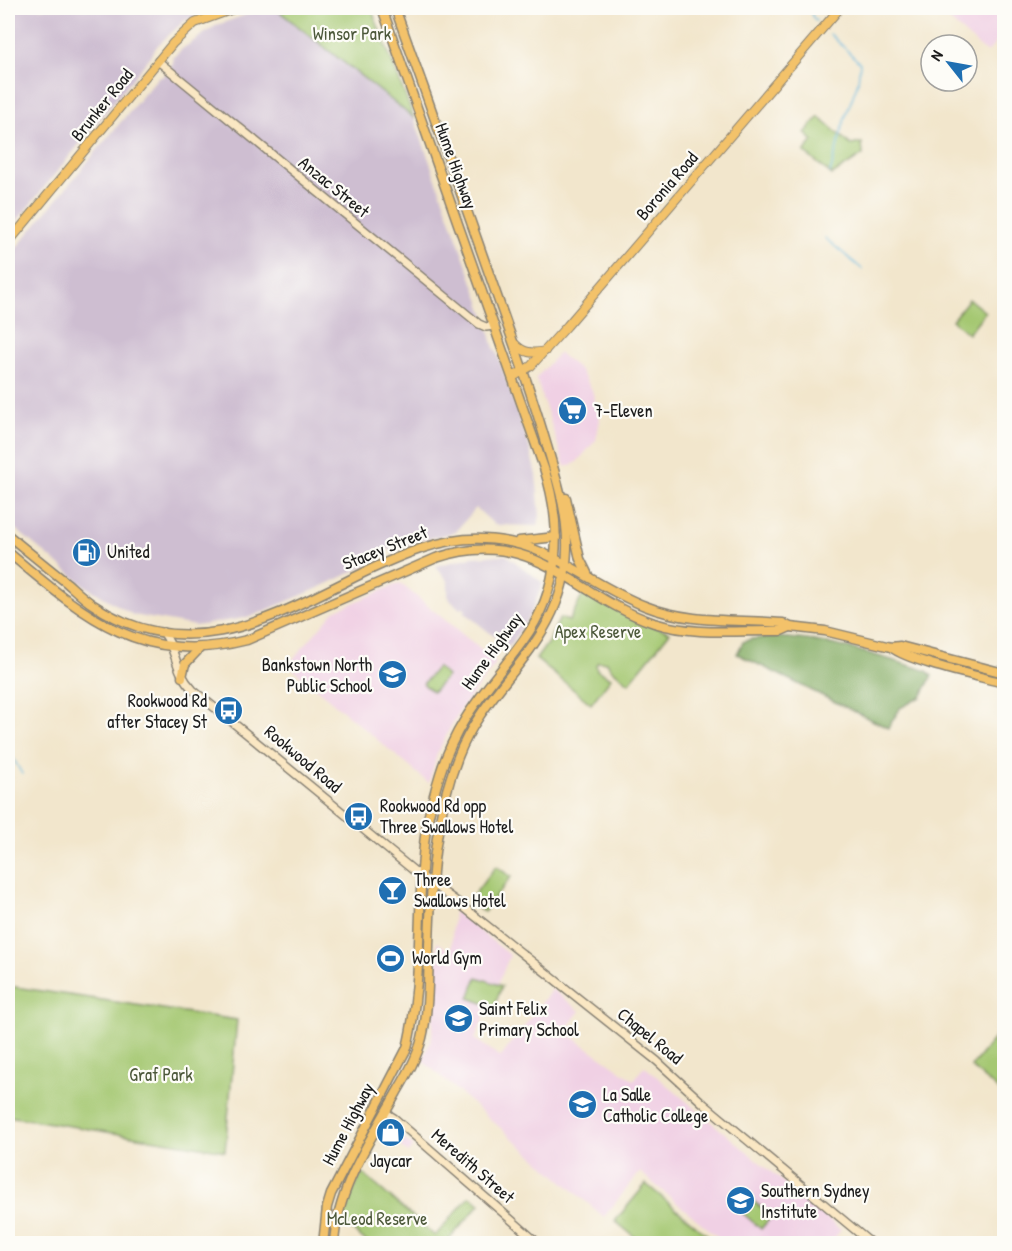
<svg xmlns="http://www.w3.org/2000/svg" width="1012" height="1251" font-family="'Patrick Hand',sans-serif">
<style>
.built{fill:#f0d0e4}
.industrial{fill:#cebed1}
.green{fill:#a5c872;stroke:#607247;stroke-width:1.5}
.forest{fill:#84ac64;stroke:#506440;stroke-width:1.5}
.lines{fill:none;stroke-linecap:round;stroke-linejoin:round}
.stream{stroke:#5eb4db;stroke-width:1.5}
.secondary-casing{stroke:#878174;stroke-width:10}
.primary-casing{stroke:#878174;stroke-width:10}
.highway-casing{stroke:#878174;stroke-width:11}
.secondary{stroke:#fae7c3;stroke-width:7}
.primary{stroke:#f3c26a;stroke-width:8}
.highway{stroke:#f3c26a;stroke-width:8}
.labels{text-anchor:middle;stroke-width:4.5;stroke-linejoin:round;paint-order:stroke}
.park-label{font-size:18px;fill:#4c583a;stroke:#fdfcf7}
.street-label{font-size:18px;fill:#1c1c1c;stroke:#fdfcf7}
.poi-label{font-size:18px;fill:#1c1c1c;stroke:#fdfcf7;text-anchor:start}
</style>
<rect width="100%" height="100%" fill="#fdfcf7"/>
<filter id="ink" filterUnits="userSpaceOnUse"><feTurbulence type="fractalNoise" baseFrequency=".0167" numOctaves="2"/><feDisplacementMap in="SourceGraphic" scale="12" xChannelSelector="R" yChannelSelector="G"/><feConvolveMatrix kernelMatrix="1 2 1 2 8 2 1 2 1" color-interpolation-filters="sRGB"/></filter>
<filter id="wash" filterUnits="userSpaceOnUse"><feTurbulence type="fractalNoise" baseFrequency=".008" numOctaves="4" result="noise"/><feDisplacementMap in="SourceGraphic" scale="24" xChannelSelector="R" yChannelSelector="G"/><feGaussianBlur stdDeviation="1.35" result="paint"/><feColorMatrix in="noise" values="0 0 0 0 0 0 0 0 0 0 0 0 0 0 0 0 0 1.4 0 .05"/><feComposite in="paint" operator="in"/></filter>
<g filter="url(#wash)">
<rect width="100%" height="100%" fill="#f2e6cc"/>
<g class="built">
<polygon points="935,8 1004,8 1004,33 987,53"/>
<polygon points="559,353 580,370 592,390 600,420 596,440 576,463 565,467 536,378"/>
<polygon points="400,583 495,661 495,665 462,707 450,728 437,754 429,783 288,665 334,611"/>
<polygon points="454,911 510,955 475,1039 501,1057 552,989 580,1011 564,1031 634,1080 644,1066 841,1230 830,1243 725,1243 640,1172 604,1217 423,1061 432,1036 437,942 451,951"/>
<polygon points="388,1126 413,1146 408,1153 384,1133"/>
</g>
<g class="industrial">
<polygon points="8,8 213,8 184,21 158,45 143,66 8,232"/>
<polygon points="265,8 275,8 414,118 484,313 494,348 497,353 529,446 536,475 540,515 538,526 495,525 476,508 455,532 415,542 393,552 387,548 372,558 369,564 321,587 250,617 196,626 133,615 84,585 8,523 8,258 158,77 162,77 173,63 173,58 182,49 217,25"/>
<polygon points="506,555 543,583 530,615 510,646 506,646 464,612 466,610 463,607 460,609 450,600 448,595 448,581 436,566 471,557"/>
</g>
<g class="green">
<polygon points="275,8 371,8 414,118"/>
<polygon points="819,117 851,145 862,143 863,155 832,175 804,152 813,141 805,133"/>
<polygon points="969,299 985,312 968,334 952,320"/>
<polygon points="585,591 632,618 670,632 629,683 610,668 607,662 598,662 596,665 597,670 611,678 591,704 536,659 549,641 560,618 569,621"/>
<polygon points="437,667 447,676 433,692 423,684"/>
<polygon points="496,866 511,877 484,912 469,901"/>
<polygon points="477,977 502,986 494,1007 469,998"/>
<polygon points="8,986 237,1020 225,1151 8,1116"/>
<polygon points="1004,1026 1004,1095 971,1067"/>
<polygon points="362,1173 435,1236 470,1196 480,1204 446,1243 440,1242 439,1244 368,1243 343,1222 348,1202"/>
<polygon points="646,1184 717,1243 642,1243 615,1221"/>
<polygon points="742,1192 772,1216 761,1229 732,1204"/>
</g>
<path class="forest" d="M774,637C828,639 876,655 927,671L932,676L921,697L900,708L888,728L737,654L743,642L751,639Z"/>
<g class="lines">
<g class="stream">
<polyline points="811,8 812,16 816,21"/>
<polyline points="830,34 860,63 858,82 845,118 830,173"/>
<polyline points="825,238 862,269"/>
<polyline points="8,749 22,774"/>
</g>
</g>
</g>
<g filter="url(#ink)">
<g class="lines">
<defs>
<g id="secondary">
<polyline points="158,61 479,324 486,327 495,326"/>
<path d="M163,632C178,652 173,669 193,690L413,870L456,901L657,1061L704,1104L872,1244"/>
<polyline points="386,1113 394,1118 539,1244"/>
</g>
<g id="primary">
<polyline points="8,243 173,43 195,23 236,8"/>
<path d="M515,344C524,353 532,354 545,351"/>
<polyline points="513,377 531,366 567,326 840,8"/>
</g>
<g id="highway">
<polyline points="566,498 580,559 588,575"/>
<path d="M8,535C27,551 47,567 67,583C75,590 83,598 92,604C187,669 274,617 363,573C401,555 441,537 484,539C548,541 588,584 645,606C690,624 736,619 783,623L790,627L825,631L891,647L900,646L1004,673"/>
<polyline points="519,541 556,537"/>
<path d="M8,552C84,616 141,667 247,640L436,558C535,525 571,595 654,623C696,636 738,630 781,631L790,627"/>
<path d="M891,647C910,662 978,676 1004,683"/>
<polyline points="182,677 185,664 200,648"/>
<path d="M323,1244L327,1207L331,1194L407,1048C423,982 417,912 424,845C426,821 433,797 440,774C458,716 489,688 523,641C561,589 563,527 544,468L382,8"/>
<path d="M334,1244C337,1188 371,1139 397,1092C407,1075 417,1058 422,1038C429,1009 428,976 429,946C431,881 434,818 458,757C488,679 565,643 567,549C568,513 557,480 547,446C536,408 523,370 510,333C472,224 434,116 395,8"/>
</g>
</defs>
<use href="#secondary" class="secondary-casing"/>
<use href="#primary" class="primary-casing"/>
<use href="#highway" class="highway-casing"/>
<use href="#secondary" class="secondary"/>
<use href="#primary" class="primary"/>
<use href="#highway" class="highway"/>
</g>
</g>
<defs>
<symbol id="supermarket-disc" viewBox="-11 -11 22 22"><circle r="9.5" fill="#1f6fb2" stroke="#fdfcf7"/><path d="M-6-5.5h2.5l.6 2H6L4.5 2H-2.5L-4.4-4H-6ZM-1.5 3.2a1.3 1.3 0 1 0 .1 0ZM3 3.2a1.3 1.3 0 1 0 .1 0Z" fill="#fff"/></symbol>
<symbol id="fuel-disc" viewBox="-11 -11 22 22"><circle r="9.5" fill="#1f6fb2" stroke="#fdfcf7"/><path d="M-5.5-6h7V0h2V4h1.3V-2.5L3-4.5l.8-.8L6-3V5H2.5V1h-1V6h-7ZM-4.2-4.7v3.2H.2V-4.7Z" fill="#fff"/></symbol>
<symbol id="school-disc" viewBox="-11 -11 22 22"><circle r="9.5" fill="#1f6fb2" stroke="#fdfcf7"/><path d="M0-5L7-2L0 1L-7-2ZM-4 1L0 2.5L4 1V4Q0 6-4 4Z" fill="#fff"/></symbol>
<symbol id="bus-disc" viewBox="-11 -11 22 22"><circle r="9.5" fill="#1f6fb2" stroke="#fdfcf7"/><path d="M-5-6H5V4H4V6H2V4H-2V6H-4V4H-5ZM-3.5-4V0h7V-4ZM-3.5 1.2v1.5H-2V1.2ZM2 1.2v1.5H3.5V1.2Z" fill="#fff"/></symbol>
<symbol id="bar-disc" viewBox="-11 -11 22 22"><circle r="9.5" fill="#1f6fb2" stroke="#fdfcf7"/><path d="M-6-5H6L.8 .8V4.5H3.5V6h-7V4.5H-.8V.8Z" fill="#fff"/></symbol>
<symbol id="stadium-disc" viewBox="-11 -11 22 22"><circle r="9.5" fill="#1f6fb2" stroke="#fdfcf7"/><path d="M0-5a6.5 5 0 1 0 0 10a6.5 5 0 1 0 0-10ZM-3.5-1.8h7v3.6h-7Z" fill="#fff"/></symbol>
<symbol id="shop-disc" viewBox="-11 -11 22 22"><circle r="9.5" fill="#1f6fb2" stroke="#fdfcf7"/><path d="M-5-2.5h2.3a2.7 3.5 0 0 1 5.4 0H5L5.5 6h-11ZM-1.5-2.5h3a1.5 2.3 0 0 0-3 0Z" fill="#fff"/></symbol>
<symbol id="university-disc" viewBox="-11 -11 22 22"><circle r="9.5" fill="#1f6fb2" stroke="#fdfcf7"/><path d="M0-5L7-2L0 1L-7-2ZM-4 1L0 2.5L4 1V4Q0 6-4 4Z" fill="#fff"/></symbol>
</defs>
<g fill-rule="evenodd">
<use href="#supermarket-disc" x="556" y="394" width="33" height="33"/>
<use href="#fuel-disc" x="70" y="536" width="33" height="33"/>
<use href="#school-disc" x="376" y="658" width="33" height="33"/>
<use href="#bus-disc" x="212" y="694" width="33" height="33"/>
<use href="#bus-disc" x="342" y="800" width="33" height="33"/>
<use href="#bar-disc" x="376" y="874" width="33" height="33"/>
<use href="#stadium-disc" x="374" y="942" width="33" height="33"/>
<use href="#school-disc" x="442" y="1002" width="33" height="33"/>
<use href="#school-disc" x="566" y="1088" width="33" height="33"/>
<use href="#shop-disc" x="374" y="1116" width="33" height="33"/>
<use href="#university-disc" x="724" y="1184" width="33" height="33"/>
</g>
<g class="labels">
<g class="park-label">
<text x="352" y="40">Winsor Park</text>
<text x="598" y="638">Apex Reserve</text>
<text x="161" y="1081">Graf Park</text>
<text x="377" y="1225">McLeod Reserve</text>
</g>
<g class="street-label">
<text transform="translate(102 105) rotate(-51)" y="6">Brunker Road</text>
<text transform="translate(456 166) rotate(70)" y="6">Hume Highway</text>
<text transform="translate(667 186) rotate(-49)" y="6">Boronia Road</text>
<text transform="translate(334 187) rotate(39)" y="6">Anzac Street</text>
<text transform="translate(385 548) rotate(-22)" y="6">Stacey Street</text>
<text transform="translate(492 651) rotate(-54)" y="6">Hume Highway</text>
<text transform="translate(303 759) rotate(40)" y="6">Rookwood Road</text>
<text transform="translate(650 1036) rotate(39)" y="6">Chapel Road</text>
<text transform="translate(348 1124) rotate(-62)" y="6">Hume Highway</text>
<text transform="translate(473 1166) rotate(41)" y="6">Meredith Street</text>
</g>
<g class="poi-label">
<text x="594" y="417">7-Eleven</text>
<text x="107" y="558">United</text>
<text x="372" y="671" text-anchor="end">Bankstown North<tspan x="372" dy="21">Public School</tspan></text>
<text x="207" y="707" text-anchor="end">Rookwood Rd<tspan x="207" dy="21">after Stacey St</tspan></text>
<text x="380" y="812">Rookwood Rd opp<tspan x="380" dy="21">Three Swallows Hotel</tspan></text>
<text x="414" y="886">Three<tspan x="414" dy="21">Swallows Hotel</tspan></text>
<text x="412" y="964">World Gym</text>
<text x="479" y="1015">Saint Felix<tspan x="479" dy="21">Primary School</tspan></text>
<text x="603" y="1101">La Salle<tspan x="603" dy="21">Catholic College</tspan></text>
<text x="391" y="1167" text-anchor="middle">Jaycar</text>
<text x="761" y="1197">Southern Sydney<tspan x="761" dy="21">Institute</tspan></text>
</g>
</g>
<rect width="1012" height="1251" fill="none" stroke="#fdfcf7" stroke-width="30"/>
<g transform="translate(949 63) rotate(301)"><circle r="28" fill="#fdfcf7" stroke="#a3a29f" stroke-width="1.5"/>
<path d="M0-4.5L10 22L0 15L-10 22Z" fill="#1f6fb2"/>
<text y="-9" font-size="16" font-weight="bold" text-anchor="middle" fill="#1c1c1c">N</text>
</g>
</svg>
